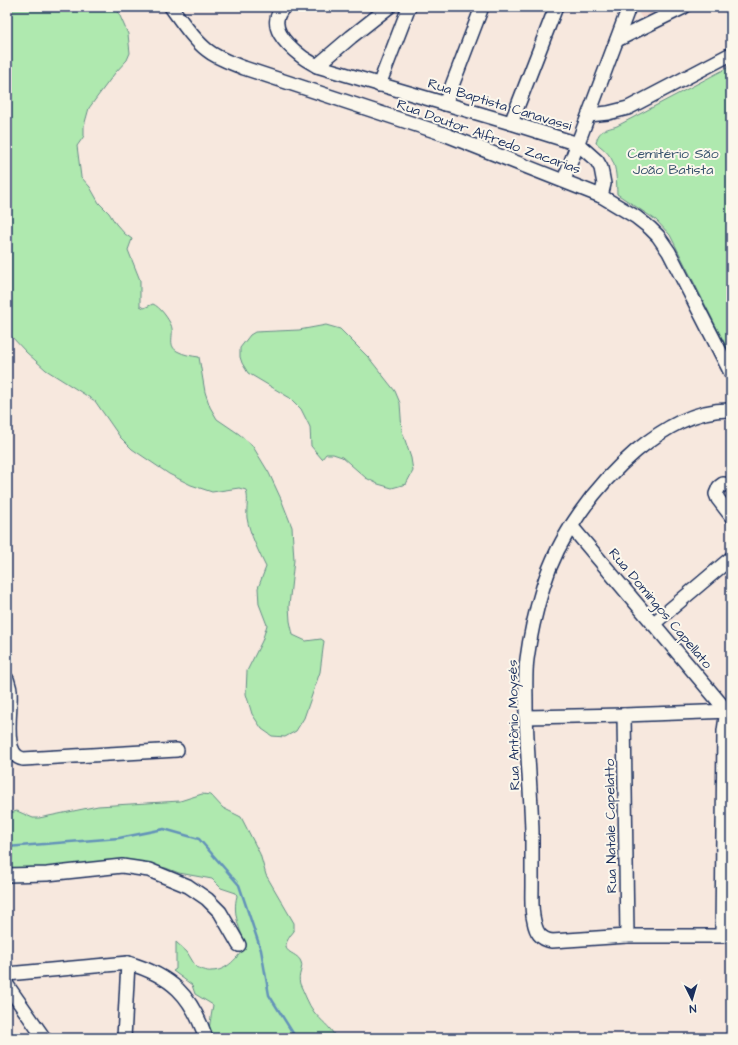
<svg xmlns="http://www.w3.org/2000/svg" width="738" height="1045" font-family="'Architects Daughter',sans-serif">
<style>
.built{fill:#f2d6ce}
.green{fill:#afe9af;stroke:#658c86}
.lines{fill:none;stroke-linecap:round;stroke-linejoin:round}
.stream{stroke:#6493b9;stroke-width:2.5}
.minor-casing{stroke:#1b2f5e;stroke-width:16}
.minor{stroke:#fbf7ec;stroke-width:13}
.labels{text-anchor:middle;stroke-width:4;stroke-linejoin:round;paint-order:stroke}
.street-label{font-size:14px;fill:#1b2f5e;stroke:#fbf7ec}
.park-label{font-size:14px;fill:#39546e;stroke:#fbf7ec}
</style>
<rect width="100%" height="100%" fill="#f7e8de"/>
<filter id="ink" filterUnits="userSpaceOnUse"><feTurbulence type="fractalNoise" baseFrequency=".025" numOctaves="2"/><feDisplacementMap in="SourceGraphic" scale="8" xChannelSelector="R" yChannelSelector="G"/><feConvolveMatrix kernelMatrix="1 2 1 2 8 2 1 2 1" color-interpolation-filters="sRGB"/></filter>
<g filter="url(#ink)">
<polygon class="built" points="642,7 675,7 655,18 643,19 639,14"/>
<g class="green">
<path d="M7,7H116L128,34L130,53L127,60L115,73L89,108L84,126V136L77,146L81,177L90,187L99,203L109,213L116,224L125,234L132,239L128,250L140,280V306L144,308L153,304C160,307 168,318 171,325C175,334 167,345 177,351C184,355 192,356 199,357L205,392L210,407L217,419L239,434L252,445L269,473L281,499L292,527L294,560L289,606L290,621L293,635L306,641L321,639L324,641L320,672L304,718L296,731L285,737L272,736L262,729L252,714L246,694L247,671L262,641L267,625L259,604L258,588L266,567C260,555 249,532 247,518C246,508 249,500 246,490L239,488L212,492L191,485L169,474L132,449L120,437L95,401L46,370L26,352L11,336L7,328Z"/>
<path d="M731,66V356L670,235L656,220L617,194C616,169 617,158 596,143C599,129 605,130 617,126Z"/>
<polygon points="326,325 340,329 369,358 395,391 400,403 402,431 411,458 413,471 406,484 392,488 378,484 366,478 342,457 333,454 326,454 322,459 311,446 310,427 301,409 290,398 248,373 242,363 240,357 240,348 250,335 255,332 299,330"/>
<path d="M202,794L211,795L223,808L241,817L260,854L266,875L294,923V931C274,955 297,950 301,962C304,968 297,975 300,984C304,992 308,1004 314,1012C322,1022 329,1025 336,1038H212L209,1029L213,1005L195,994L192,985L173,971L176,969V942L187,952L196,967C200,968 207,972 211,971C228,971 237,957 246,946C240,929 232,914 237,896L236,893L221,888L212,879L179,873L166,868L146,865L138,861L103,863L50,870L7,871V814L17,811L33,818H39L98,806L180,801Z"/>
</g>
<g class="lines">
<polyline class="stream" points="7,847 119,838 164,829 199,839 239,885 261,950 269,995 296,1038"/>
<defs>
<g id="minor">
<path d="M171,7C182,22 193,39 207,50C218,59 232,63 244,68L444,134L601,196L636,217L650,228L658,236L669,252L731,373"/>
<path d="M284,7C265,25 287,45 301,56C306,60 312,63 317,66L511,123L578,144L597,161L601,168L604,184L601,196"/>
<polyline points="617,40 684,7"/>
<polyline points="317,66 351,37 389,7"/>
<polyline points="379,85 409,7"/>
<polyline points="445,104 482,7"/>
<polyline points="589,115 608,113 628,108 731,54"/>
<polyline points="511,123 556,7"/>
<polyline points="564,180 629,7"/>
<path d="M731,410C695,409 663,429 636,451C596,485 558,536 543,587C536,610 530,635 527,659C525,673 526,689 526,704C526,746 531,789 532,832C532,850 532,868 532,886C532,898 531,910 534,921C536,932 540,939 552,941L627,936H731"/>
<polyline points="731,485 723,484 719,487 716,494 718,499 731,516"/>
<polyline points="571,526 731,716"/>
<polyline points="653,624 731,558"/>
<path d="M7,679C8,683 10,687 10,691C12,708 1,755 23,759L177,750"/>
<polyline points="624,715 627,936"/>
<polyline points="526,717 624,715 731,711"/>
<polyline points="7,875 47,874 122,866 149,870 188,886 207,899 220,912 239,945"/>
<polyline points="722,935 724,731 727,710 730,707"/>
<path d="M7,974L128,963C172,976 191,995 206,1038"/>
<polyline points="7,985 44,1038"/>
<polyline points="124,1038 128,963"/>
</g>
</defs>
<use href="#minor" class="minor-casing"/>
<use href="#minor" class="minor"/>
</g>
</g>
<g class="labels">
<g class="street-label">
<text transform="translate(500 104) rotate(17)" y="5">Rua Baptista Canavassi</text>
<text transform="translate(489 136) rotate(20)" y="5">Rua Doutor Alfredo Zacarias</text>
<text transform="translate(661 608) rotate(50)" y="5">Rua Domingos Capellato</text>
<text transform="translate(513 725) rotate(-91)" y="5">Rua Antônio Moysés</text>
<text transform="translate(610 826) rotate(-91)" y="5">Rua Natale Capelatto</text>
</g>
<g class="park-label">
<text x="673" y="158">Cemitério São<tspan x="673" dy="16">João Batista</tspan></text>
</g>
</g>
<rect width="738" height="1045" fill="none" stroke="#fbf7ec" stroke-width="24"/>
<rect x="12" y="12" width="714" height="1021" fill="none" stroke="#1b2f5e" stroke-width="1.5" filter="url(#ink)"/>
<g transform="translate(692 999) rotate(175)" stroke="#fbf7ec" stroke-width="3" paint-order="stroke">
<path d="M0-3L7 15L0 10L-7 15Z" fill="#1b2f5e"/>
<text y="-6" font-size="11" font-weight="bold" text-anchor="middle" fill="#1b2f5e">N</text>
</g>
</svg>
